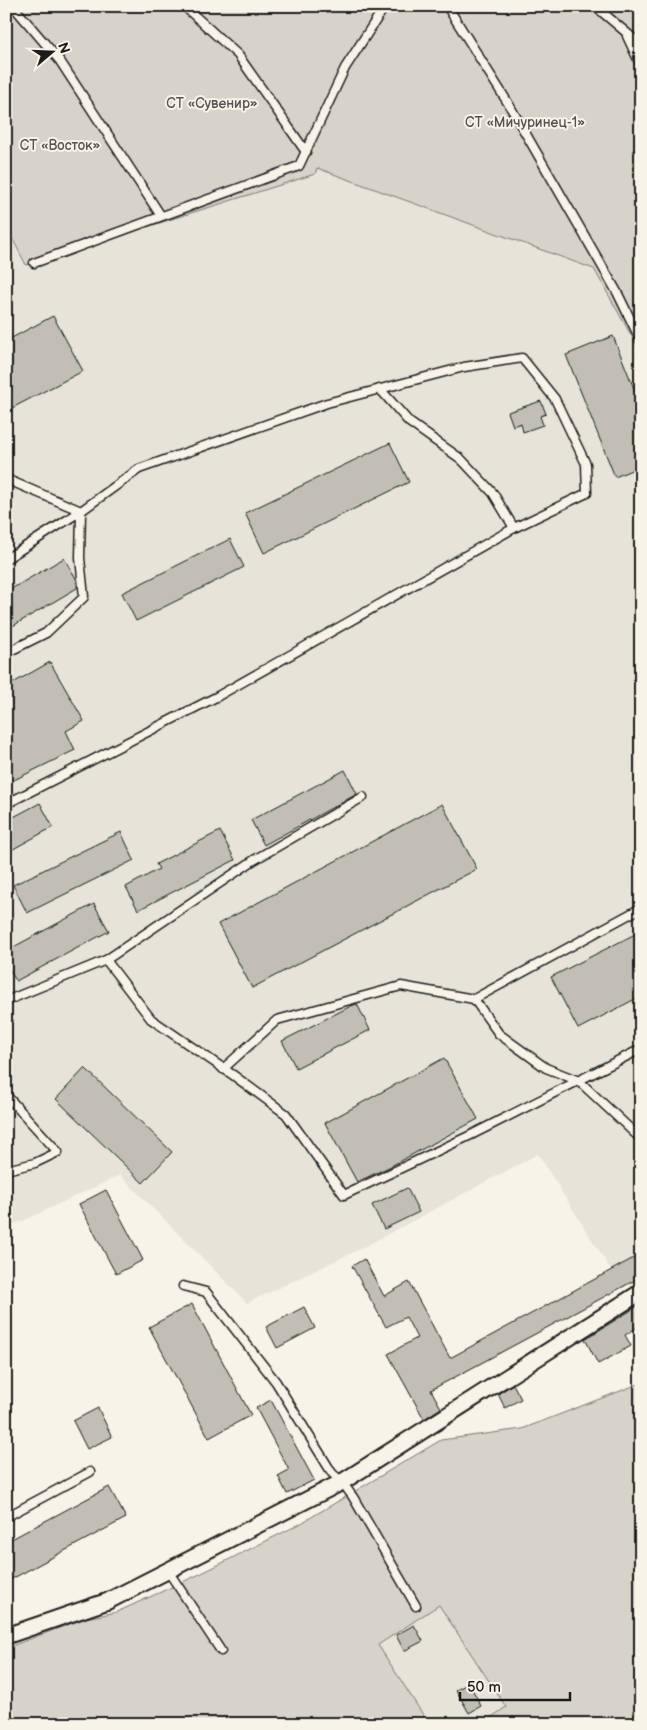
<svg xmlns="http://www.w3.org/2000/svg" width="647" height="1730" font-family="'Balsamiq Sans',sans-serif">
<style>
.built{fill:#e6e3d9}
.green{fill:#d7d3cb;stroke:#7a7874}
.building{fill:#c0beb5;stroke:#1c1c1c}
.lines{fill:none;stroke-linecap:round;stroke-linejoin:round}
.lane-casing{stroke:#1c1c1c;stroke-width:11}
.street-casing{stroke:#1c1c1c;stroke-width:19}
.lane{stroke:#f7f3e8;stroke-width:8}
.street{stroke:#f7f3e8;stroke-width:15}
.labels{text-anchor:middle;stroke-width:4;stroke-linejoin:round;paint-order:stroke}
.park-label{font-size:14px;fill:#545351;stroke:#f7f3e8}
</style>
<rect width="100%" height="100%" fill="#f7f3e8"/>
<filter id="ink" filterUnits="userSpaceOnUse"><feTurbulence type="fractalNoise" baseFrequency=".02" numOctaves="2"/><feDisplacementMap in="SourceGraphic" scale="10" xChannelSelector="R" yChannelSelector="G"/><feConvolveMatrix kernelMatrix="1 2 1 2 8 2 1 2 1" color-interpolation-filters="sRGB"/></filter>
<g filter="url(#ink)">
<g class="built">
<polygon points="317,168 594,269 641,353 641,1254 611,1270 538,1154 364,1247 247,1303 120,1175 23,1221 6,1227 6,226 25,265 314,174"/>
<polygon points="439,1605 506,1708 482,1724 429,1724 378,1645"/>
</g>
<g class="green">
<polygon points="6,6 641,6 641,353 594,269 317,168 315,174 26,265 6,226"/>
<polygon points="641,1383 641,1724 482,1724 506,1707 439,1605 378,1645 429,1724 6,1724 6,1648 86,1618 117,1612 200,1574 298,1525 441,1440 522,1429"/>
</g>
<g class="building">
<polygon points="53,316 83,371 12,408 6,397 6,341"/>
<polygon points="613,336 641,406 641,466 615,477 566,355"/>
<polygon points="541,401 546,414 540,416 543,425 523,432 521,423 513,426 508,412"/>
<polygon points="390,443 409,482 264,553 245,513"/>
<polygon points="230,539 244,567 136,621 122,593"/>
<polygon points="64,558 77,580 77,588 6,630 6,592"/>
<polygon points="50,662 84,721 66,731 75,750 10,782 6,775 6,687"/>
<polygon points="345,770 357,794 264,845 251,820"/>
<polygon points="40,803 53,827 6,853 6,821"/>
<polygon points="442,804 477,869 252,988 218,924"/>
<polygon points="220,831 235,860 138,910 126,887 159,869 156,864"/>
<polygon points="121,832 134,860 27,913 13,885"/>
<polygon points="94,904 109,931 16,981 6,963 6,951"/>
<polygon points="641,931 641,996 578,1029 551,977"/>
<polygon points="357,1004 370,1030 296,1068 282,1041 351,1006"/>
<polygon points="444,1058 478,1119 391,1166 357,1182 325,1123"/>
<polygon points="85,1068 172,1152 143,1183 56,1099"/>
<polygon points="407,1188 419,1212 384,1229 372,1205"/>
<polygon points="106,1190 143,1260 116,1274 79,1204"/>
<polygon points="641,1254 641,1277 431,1390 441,1408 424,1419 388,1354 417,1338 406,1317 386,1327 352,1266 364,1259 384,1296 409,1282 450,1358"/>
<polygon points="192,1304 251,1415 209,1438 149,1327"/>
<polygon points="641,1304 641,1325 625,1335 631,1346 598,1364 585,1339"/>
<polygon points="304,1307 315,1328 277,1348 266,1327"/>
<polygon points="513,1384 521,1399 505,1408 498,1394"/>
<polygon points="271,1400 314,1480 287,1494 278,1476 289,1470 256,1408"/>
<polygon points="98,1408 112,1437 87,1449 73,1421"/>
<polygon points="109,1487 126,1518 6,1582 6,1542"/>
<polygon points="414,1625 423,1641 404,1651 396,1635"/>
<polygon points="469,1683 481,1706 469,1713 456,1690"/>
</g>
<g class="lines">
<defs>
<g id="lane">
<polyline points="13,6 60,61 161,216"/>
<polyline points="184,6 238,55 306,152"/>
<polyline points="447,6 508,103 617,292 641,341"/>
<polyline points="595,6 641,45"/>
<polyline points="627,36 641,66"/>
<polyline points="34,263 299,166 345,68 385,6"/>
<polyline points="380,389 409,422 461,459 493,493 514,528"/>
<polyline points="6,479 81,511"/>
<polyline points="6,559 81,511 139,469 327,403 464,367 522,358 555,399 586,464 587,493 514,528 218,696 6,804"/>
<polyline points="6,653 46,633 84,597 80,558 81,511"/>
<polyline points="106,960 151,1019 233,1075 286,1114 344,1195 471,1135 641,1049"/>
<polyline points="474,999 499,1034 546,1068 579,1081 641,1139"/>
<polyline points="6,1001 106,960 254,860 363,797"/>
<polyline points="223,1069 277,1020 401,986 474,999 641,908"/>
<polyline points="6,1095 58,1152 35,1163 6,1170"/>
<polyline points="183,1286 206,1292 276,1382 332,1473 342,1482 353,1497 416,1606"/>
<polyline points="6,1517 90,1472"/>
<polyline points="168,1571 221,1651"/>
</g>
<polyline id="street" points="6,1636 108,1601 342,1482 641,1292"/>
</defs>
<use href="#lane" class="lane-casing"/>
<use href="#street" class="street-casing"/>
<use href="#lane" class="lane"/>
<use href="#street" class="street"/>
</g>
</g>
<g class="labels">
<g class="park-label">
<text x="212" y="108">СТ «Сувенир»</text>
<text x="525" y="127">СТ «Мичуринец-1»</text>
<text x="60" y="150">СТ «Восток»</text>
</g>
</g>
<rect width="647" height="1730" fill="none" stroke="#f7f3e8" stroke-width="25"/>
<rect x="12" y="12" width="622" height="1705" fill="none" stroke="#1c1c1c" stroke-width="2" filter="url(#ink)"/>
<g transform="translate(52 52) rotate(71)" stroke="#f7f3e8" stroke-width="4" paint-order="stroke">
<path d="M0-4L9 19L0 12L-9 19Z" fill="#1c1c1c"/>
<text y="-8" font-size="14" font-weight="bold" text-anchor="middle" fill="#1c1c1c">N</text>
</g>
<path d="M460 1692v8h110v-8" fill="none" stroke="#1c1c1c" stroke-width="2.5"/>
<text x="467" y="1692" font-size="15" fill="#1c1c1c" stroke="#f7f3e8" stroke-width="4" paint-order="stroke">50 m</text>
</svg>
